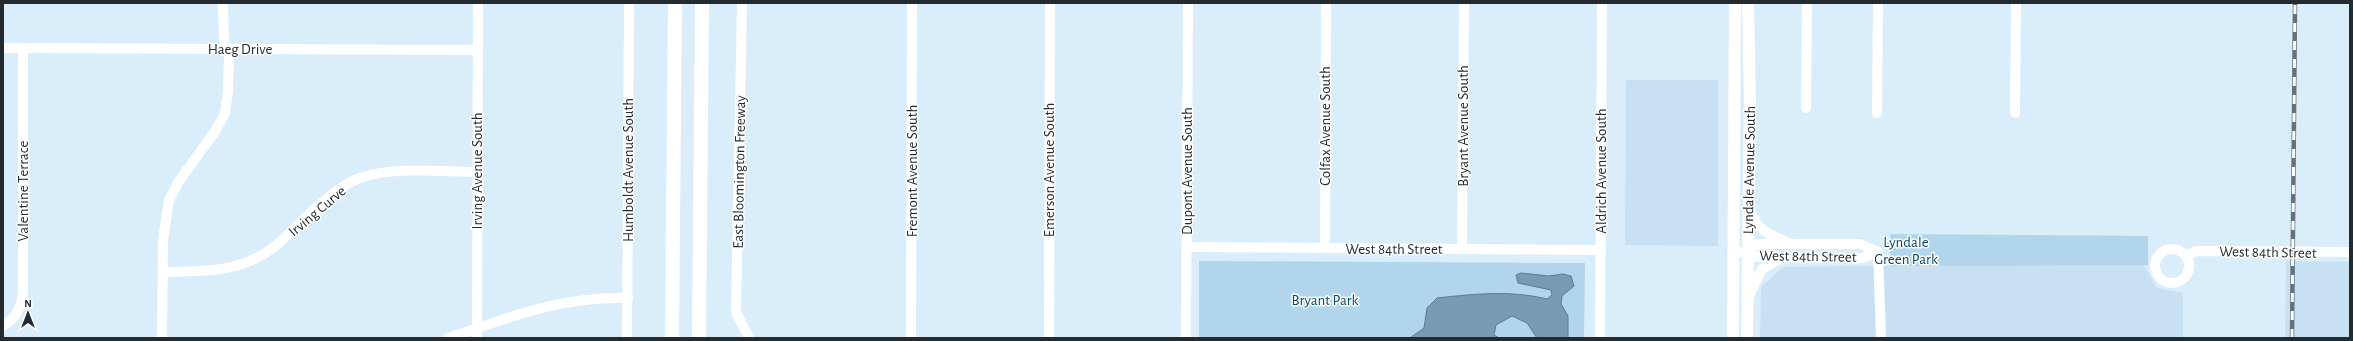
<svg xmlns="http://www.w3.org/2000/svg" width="2353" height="341" font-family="'Alegreya Sans',sans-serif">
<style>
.built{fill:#c7e1f3}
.green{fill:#b1d5eb}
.water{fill:#799cb2;stroke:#607a8b}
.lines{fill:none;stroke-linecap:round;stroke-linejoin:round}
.minor{stroke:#fff;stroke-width:10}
.major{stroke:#fff;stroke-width:12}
.highway{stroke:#fff;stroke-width:14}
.rail-casing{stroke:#66727a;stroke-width:4.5}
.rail{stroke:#fff;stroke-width:3;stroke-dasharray:9;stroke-linecap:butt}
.labels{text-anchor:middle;stroke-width:3;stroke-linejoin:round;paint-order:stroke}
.street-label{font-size:15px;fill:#242b30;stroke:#fff}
.park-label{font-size:15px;fill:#024968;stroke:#fff}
</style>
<rect width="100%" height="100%" fill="#d9edfa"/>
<g class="built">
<polygon points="1626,80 1718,80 1718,246 1625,245"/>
<polygon points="2286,261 2350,262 2350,338 2285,338"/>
<polygon points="2142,262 2157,288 2183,293 2183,338 1760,338 1761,287 1783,267"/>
</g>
<g class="green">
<polygon points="1890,234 2148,236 2148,265 1890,266"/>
<polygon points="1199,261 1585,263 1584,338 1199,338"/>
</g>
<path class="water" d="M1521,273L1549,276L1563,274L1571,276L1574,286L1562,296L1561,304L1568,316V338H1537L1527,323L1512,316L1496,325L1494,335L1499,338H1410L1424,328L1427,308L1437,298C1474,294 1510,290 1547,299L1552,295L1551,290L1518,283L1516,275Z"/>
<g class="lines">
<g class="minor">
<polyline points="742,3 736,312 749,338"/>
<polyline points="3,48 477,50"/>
<polyline points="1806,108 1807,3"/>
<polyline points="1877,113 1878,3"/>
<polyline points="2015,113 2016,3"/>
<path d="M1750,210C1756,229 1769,235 1787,242"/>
<polyline points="1187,247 1601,250"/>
<polyline points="1325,248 1326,3"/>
<circle cx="2172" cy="266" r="17"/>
<polyline points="1462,249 1464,3"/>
<polyline points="1733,252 1748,252 1756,257 1862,258 1878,252"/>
<polyline points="1748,252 1757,244 1860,244 1878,252"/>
<polyline points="1878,252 1881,338"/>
<polyline points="2186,256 2196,251 2350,252"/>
<path d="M163,272C197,271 230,273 260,256C278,247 292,230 306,217C323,202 339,186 360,178C394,166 442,172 477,172"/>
<polyline points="1749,296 1762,269 1779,259"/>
<path d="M3,326C17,318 22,306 23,291V48"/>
<polyline points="162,338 163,240 169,200 179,181 216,130 225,113 228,91 229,56 224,40 223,3"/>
<path d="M448,338C511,317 560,296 628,298"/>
<polyline points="477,338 478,3"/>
<polyline points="627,338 629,3"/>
<polyline points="911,338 912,3"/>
<polyline points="1049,338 1050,3"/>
<polyline points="1186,338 1188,3"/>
<polyline points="1600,338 1602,3"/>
</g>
<g class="major">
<polyline points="1733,338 1735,3"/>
<polyline points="1747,338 1750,103 1748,3"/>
</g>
<g class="highway">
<polyline points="672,338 675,3"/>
<polyline points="699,338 702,3"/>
</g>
<defs>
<polyline id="rail" points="2292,338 2295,3"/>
</defs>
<use href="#rail" class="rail-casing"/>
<use href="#rail" class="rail"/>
</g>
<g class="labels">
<g class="street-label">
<text x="240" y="54">Haeg Drive</text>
<text transform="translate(1325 126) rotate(-90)" y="5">Colfax Avenue South</text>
<text transform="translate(1463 126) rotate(-90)" y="5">Bryant Avenue South</text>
<text transform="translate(628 170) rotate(-90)" y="5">Humboldt Avenue South</text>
<text transform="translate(1049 170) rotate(-90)" y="5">Emerson Avenue South</text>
<text transform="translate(1749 170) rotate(-89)" y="5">Lyndale Avenue South</text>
<text transform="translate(477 171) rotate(-90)" y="5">Irving Avenue South</text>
<text transform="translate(912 171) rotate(-90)" y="5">Fremont Avenue South</text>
<text transform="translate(1187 171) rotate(-90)" y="5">Dupont Avenue South</text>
<text transform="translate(1601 171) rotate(-90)" y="5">Aldrich Avenue South</text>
<text transform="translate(739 172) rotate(-89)" y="5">East Bloomington Freeway</text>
<text transform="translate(23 191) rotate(-90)" y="5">Valentine Terrace</text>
<text transform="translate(317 211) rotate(-40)" y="5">Irving Curve</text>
<text x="1394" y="254">West 84th Street</text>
<text transform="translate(2268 252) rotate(1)" y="5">West 84th Street</text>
<text transform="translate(1808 256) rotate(1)" y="5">West 84th Street</text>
</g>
<g class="park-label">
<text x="1906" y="247">Lyndale<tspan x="1906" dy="17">Green Park</tspan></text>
<text x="1325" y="305">Bryant Park</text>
</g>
</g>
<rect width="2353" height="341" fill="none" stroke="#242b30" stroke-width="8"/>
<g transform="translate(28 313)" stroke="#ffffff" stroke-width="3" paint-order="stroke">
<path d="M0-3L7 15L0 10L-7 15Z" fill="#242b30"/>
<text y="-6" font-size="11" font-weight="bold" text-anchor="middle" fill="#242b30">N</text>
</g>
</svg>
